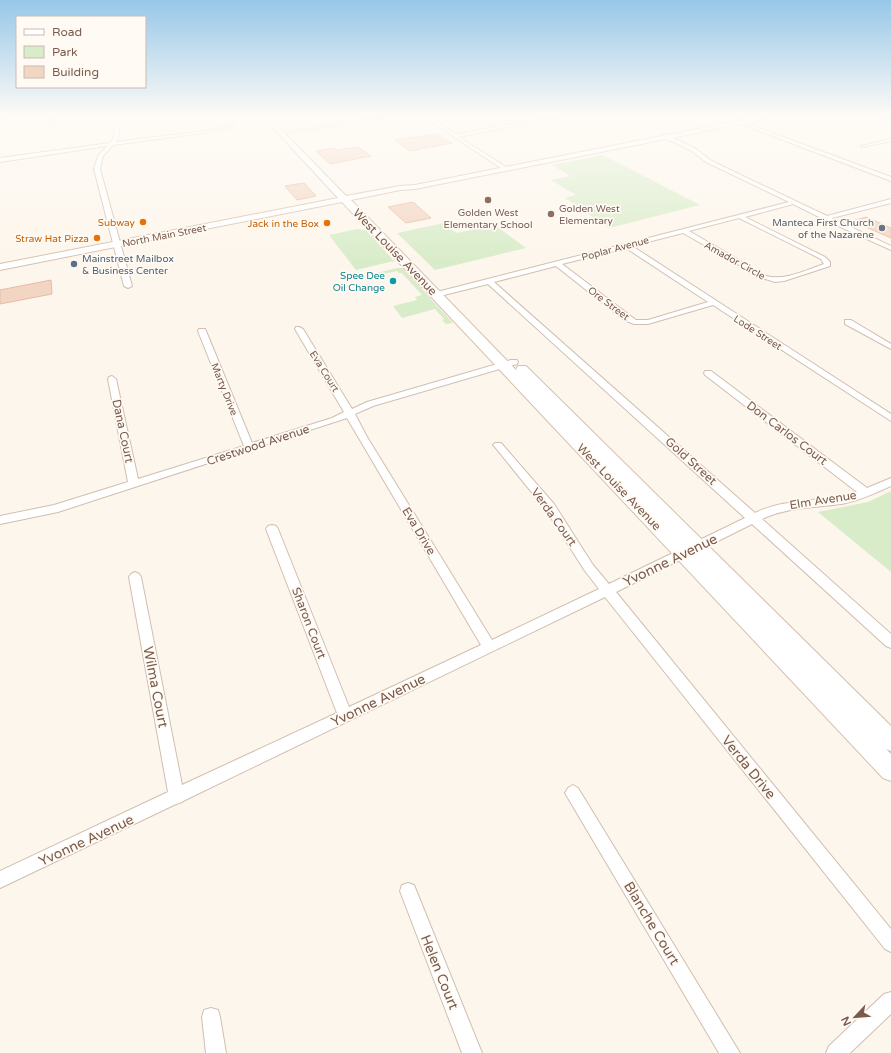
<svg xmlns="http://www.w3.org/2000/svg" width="891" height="1053" font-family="'Varela Round',sans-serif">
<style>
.green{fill:#d8ecc9}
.building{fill:#f3d5c3;stroke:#e6bba3}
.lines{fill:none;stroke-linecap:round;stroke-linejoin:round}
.street-casing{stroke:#d1beb0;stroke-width:2}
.secondary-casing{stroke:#d6c0b0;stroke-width:2}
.street{fill:#fff;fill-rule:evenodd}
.secondary{fill:#fff;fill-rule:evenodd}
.education-dot{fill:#8d6e63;stroke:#fffaf3;stroke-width:1.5}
.food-dot{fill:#e8710a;stroke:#fffaf3;stroke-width:1.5}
.worship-dot{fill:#6b7280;stroke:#fffaf3;stroke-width:1.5}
.service-dot{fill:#5c6f8a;stroke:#fffaf3;stroke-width:1.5}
.culture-dot{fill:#0f9aa8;stroke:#fffaf3;stroke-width:1.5}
.labels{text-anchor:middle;stroke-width:3.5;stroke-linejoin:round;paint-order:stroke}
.far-education-label{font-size:10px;fill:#785e54;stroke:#fffaf3;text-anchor:start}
.far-food-label{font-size:10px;fill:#c56008;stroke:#fffaf3;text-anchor:end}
.far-worship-label{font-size:10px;fill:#5b616d;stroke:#fffaf3;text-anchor:end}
.far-street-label{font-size:10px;fill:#7a5c4d;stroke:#fffaf3}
.far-service-label{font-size:10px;fill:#4e5e75;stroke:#fffaf3;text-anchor:start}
.far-culture-label{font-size:10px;fill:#0d838f;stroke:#fffaf3;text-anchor:end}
.street-label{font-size:12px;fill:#7a5c4d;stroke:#fffaf3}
.near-street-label{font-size:14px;fill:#7a5c4d;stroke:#fffaf3}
</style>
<rect width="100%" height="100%" fill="#fdf6ec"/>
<g class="green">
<polygon points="603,155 700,205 609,228 565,198 576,195 551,180 570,176 552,165"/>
<polygon points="444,223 456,233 495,225 526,248 435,270 397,233"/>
<polygon points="357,229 366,230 394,261 356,270 329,235"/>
<polygon points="397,268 402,268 453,323 446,324 442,320 444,319 435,309 402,318 393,306 417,300 415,297 422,295 402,273 399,273 397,271 379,275 377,273"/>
<polygon points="891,491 891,572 818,512 868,502"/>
</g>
<g class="building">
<polygon points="436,134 452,143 410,151 395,140"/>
<polygon points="358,147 371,156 330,164 316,151 334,148 336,150"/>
<polygon points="304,183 316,196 297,200 285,186"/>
<polygon points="413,202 431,218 406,223 388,207"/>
<polygon points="866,217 891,228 891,238 852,221"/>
<polygon points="51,280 52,294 0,304 0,290"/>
</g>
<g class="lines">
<defs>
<g id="street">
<polygon points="17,117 0,120 0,118"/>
<polygon points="49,117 53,117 55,125 51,125"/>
<path d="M110,117H114C117,126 122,134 116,142L211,130L233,125L235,126L211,132L113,145L103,156L100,169L132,286L128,288L124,286L94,169L98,156L107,146L0,162V158L110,143C118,133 113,128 110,117Z"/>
<polygon points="381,117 391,117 280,134 278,133"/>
<polygon points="424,117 429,117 456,134 501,126 486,117 491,117 506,125 552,117 561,117 459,137 506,167 506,169 504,170"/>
<polygon points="740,121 891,177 891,181 738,123"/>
<path d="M663,135H667L696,149L710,160L722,166L827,216L891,199V203L832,218L891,246V250L823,219L793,204L745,217L825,257L830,262V266L784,281L775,282L762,278L683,233L632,246L891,414V421L713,305L648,324H634L624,320L556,266L494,282L755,513C787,497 824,503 857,492L705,375L704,373L705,371H711L867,488L891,478V486C875,493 859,501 841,504C814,508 787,507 762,519L891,634V648L886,646L752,524L616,592L891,929V952L885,949L605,597L183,801L182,802L176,804L0,888V871L168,792L129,577L131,574L135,572L139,574L141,577L182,785L337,713L266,529L268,526L272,525L276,526L278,529L349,707L481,645L347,418L58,512L0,524V516L54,505L128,482L108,379L109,377L112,376L116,379L138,479L244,446L198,331L199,329H205L206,331L252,443L332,418L344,412L295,329L296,327H299L303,329L352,409L367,402L511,360H517L518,362L517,364L373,406L355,414L367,437L492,640L599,589L585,571L546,510L495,447L493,445L495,443H501L554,504L593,565L609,584L745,518L488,284L436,297L432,295L433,293L789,202L706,162L692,151L663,137ZM739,218L821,259L824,264C806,270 785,281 766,276L689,231ZM626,248L708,302L648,320H636L562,264Z"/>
<polygon points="891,139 891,141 863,147 861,146"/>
<polygon points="845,320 851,320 891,344 891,349 845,324"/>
<polygon points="573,785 578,788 740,1053 719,1053 568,798 565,793 568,788"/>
<polygon points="408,883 414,885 482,1053 462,1053 400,891 402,885"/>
<polygon points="891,992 891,1014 850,1053 826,1053 829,1046 884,994"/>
<polygon points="211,1008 218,1010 220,1017 226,1053 206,1053 202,1017 204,1010"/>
</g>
<g id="secondary">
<polygon points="263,117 269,117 346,196 400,186 415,185 757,117 769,117 766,119 415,189 400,190 351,200 517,371 516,369 518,366 526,366 891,726 891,751 886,749 891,754 891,781 883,778 342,202 0,270 0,264 338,198"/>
<polygon points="880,117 891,117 891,121 881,118"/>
</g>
</defs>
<use href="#street" class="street-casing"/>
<use href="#secondary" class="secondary-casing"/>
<use href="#street" class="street"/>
<use href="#secondary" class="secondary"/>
</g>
<linearGradient id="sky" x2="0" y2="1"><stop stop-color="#97c7e8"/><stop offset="0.44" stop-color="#fefbf6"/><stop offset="1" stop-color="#fefbf6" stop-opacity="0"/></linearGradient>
<rect width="891" height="264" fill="url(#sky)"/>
<g class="education-dot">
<circle cx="488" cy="200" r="4"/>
<circle cx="551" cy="214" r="4"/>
</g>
<g class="food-dot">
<circle cx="143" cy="222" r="4"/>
<circle cx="327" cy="223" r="4"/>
<circle cx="97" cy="238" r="4"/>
</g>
<circle class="worship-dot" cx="882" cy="228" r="4"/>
<circle class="service-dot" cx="74" cy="264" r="4"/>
<circle class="culture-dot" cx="393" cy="281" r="4"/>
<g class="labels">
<g class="far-education-label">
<text x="559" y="212">Golden West<tspan x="559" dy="12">Elementary</tspan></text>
<text x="488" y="216" text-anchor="middle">Golden West<tspan x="488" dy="12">Elementary School</tspan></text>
</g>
<g class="far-food-label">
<text x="135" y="226">Subway</text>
<text x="319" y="227">Jack in the Box</text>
<text x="89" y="242">Straw Hat Pizza</text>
</g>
<g class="far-worship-label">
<text x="874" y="226">Manteca First Church<tspan x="874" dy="12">of the Nazarene</tspan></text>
</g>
<g class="far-street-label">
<text transform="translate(164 235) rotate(-11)" y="4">North Main Street</text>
<text transform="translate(615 248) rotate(-15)" y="4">Poplar Avenue</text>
<text transform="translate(735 260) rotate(29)" y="4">Amador Circle</text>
<text transform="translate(609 303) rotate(37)" y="4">Ore Street</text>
<text transform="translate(758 332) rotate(33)" y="4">Lode Street</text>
<text transform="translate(325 371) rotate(58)" y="4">Eva Court</text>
<text transform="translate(225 389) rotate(68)" y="4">Marty Drive</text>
</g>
<g class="far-service-label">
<text x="82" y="262">Mainstreet Mailbox<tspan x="82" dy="12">&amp; Business Center</tspan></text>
</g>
<g class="far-culture-label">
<text x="385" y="279">Spee Dee<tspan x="385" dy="12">Oil Change</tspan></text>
</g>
<g class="street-label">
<text transform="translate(395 252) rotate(46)" y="4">West Louise Avenue</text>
<text transform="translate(123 431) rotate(78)" y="4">Dana Court</text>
<text transform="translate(787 433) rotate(37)" y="4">Don Carlos Court</text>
<text transform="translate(258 445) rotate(-18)" y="4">Crestwood Avenue</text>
<text transform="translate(691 461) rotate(42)" y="4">Gold Street</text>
<text transform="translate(619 487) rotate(46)" y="4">West Louise Avenue</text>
<text transform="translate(823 500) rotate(-9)" y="4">Elm Avenue</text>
<text transform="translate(554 517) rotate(54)" y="4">Verda Court</text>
<text transform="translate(419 531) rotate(59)" y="4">Eva Drive</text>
<text transform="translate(309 623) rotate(69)" y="4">Sharon Court</text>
</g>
<g class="near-street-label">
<text transform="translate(670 560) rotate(-26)" y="5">Yvonne Avenue</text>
<text transform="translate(156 687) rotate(79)" y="5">Wilma Court</text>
<text transform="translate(378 700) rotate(-26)" y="5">Yvonne Avenue</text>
<text transform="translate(749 767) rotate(51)" y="5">Verda Drive</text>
<text transform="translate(86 840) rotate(-25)" y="5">Yvonne Avenue</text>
<text transform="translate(652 923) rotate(59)" y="5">Blanche Court</text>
<text transform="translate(440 972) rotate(68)" y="5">Helen Court</text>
</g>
</g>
<rect x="16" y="16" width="130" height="72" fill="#fffaf3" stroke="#cabbb1"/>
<rect x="24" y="29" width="20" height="6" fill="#ffffff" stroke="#cabbb1"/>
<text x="52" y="36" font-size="12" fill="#7a5c4d">Road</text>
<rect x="24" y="46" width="20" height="12" fill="#d8ecc9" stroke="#cabbb1"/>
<text x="52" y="56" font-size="12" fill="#7a5c4d">Park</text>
<rect x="24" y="66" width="20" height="12" fill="#f3d5c3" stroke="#cabbb1"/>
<text x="52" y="76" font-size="12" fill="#7a5c4d">Building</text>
<g transform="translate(855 1017) rotate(244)" stroke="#fffaf3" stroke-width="3" paint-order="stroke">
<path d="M0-3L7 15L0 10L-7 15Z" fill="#7a5c4d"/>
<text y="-6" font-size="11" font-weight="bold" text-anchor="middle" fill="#7a5c4d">N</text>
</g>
</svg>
